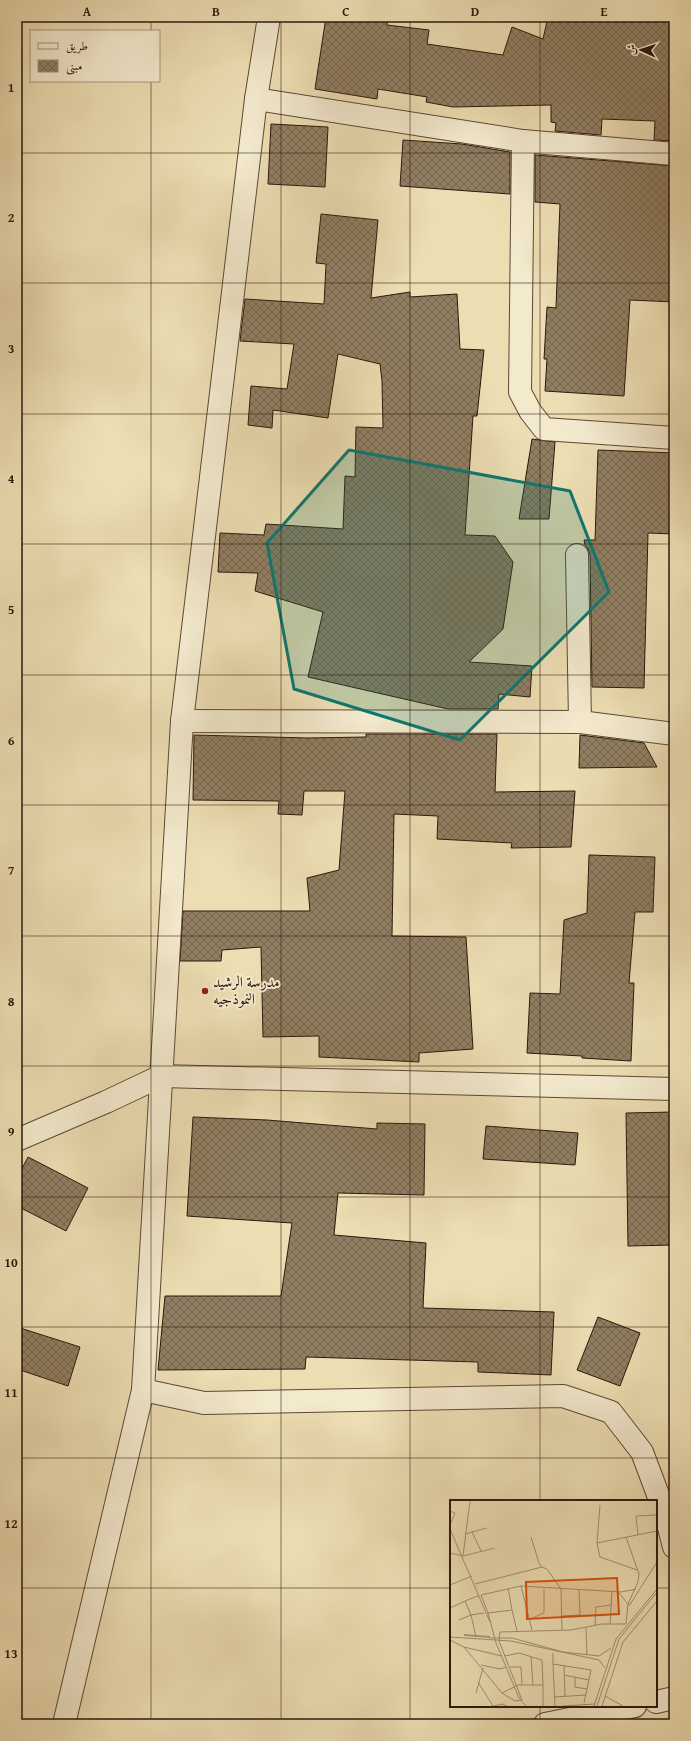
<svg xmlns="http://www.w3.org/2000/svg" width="691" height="1741" font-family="'Gentium Book Plus',Amiri,serif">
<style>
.building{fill:url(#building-cross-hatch);stroke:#2d170c}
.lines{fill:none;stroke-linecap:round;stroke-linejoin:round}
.minor-casing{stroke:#5d4836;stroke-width:24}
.minor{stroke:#f3e9cd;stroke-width:22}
.marked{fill:#0f766e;fill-opacity:0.2;stroke:#0f766e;stroke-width:3;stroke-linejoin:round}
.grid{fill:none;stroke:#2d170c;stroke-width:1;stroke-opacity:0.55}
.poi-dot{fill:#8f2418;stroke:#f3e9cd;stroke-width:1.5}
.labels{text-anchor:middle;stroke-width:4;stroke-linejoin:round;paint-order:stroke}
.poi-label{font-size:15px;fill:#2d170c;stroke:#f3e9cd;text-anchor:start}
.inset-river{fill:none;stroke:#ab9a7a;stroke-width:2}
.inset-road{fill:none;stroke:#a08e70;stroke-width:1}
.view{fill:#d5520c;fill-opacity:0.15;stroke:#d5520c;stroke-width:2}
.inset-edge{fill:none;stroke:#2d170c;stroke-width:2}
.neatline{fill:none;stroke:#2d170c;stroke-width:1.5}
.grid-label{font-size:13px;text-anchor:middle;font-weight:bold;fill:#2d170c}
</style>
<defs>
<pattern id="building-cross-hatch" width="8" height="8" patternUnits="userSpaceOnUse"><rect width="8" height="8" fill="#907e62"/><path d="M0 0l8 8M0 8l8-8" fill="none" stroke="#76664f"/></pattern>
</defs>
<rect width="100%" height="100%" fill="#ecddb2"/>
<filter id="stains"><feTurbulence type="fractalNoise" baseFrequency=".005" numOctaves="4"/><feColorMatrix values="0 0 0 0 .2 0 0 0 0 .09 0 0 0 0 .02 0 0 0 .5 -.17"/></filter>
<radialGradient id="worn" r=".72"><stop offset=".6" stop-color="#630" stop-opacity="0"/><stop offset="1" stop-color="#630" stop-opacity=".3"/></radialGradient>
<g class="building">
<polygon points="326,17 388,17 387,25 429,30 427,44 503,55 512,27 543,39 548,17 674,17 674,141 654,140 655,121 602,119 601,135 555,131 556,123 551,122 551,105 453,107 426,102 427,97 378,89 377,99 315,89"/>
<polygon points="271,124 328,127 325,187 268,184"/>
<polygon points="403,140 462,144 510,152 510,194 400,186"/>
<polygon points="535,155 674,166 674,302 630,300 624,396 545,391 547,359 544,359 547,307 556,308 560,204 535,202"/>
<polygon points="321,214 378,220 371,298 410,292 410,297 457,294 460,349 484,350 477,416 473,416 465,535 495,536 513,562 503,629 469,662 532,666 530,697 499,694 498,709 448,709 308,677 323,612 255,591 258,573 218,572 220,533 264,535 266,524 343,529 345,476 355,477 356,427 383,428 382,381 380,364 338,354 328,418 273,410 272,428 248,425 251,386 287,389 294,344 240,341 245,299 324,304 326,264 316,263"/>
<polygon points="532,439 555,442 549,519 519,519"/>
<polygon points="598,450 674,453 674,534 648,533 644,688 592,687 590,555 588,549 585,545 584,540 595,540"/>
<polygon points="366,734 497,734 495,792 575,791 571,847 511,848 512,843 437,839 438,816 394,814 392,936 466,937 473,1049 419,1053 419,1062 319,1057 319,1036 263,1037 261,947 222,950 221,961 180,961 183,911 310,911 307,878 339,870 345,791 304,791 302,815 278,814 279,801 193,800 194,735 308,738 366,737"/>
<polygon points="580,735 644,743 657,767 579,768"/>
<polygon points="589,855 655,857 653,912 635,912 629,983 634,983 631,1061 582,1058 582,1056 527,1053 530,993 560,994 564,920 587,913"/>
<polygon points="674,1112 674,1245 628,1246 626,1113"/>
<polygon points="193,1117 267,1120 377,1129 377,1123 425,1124 424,1195 338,1193 334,1235 426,1243 423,1308 554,1312 551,1375 478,1372 478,1362 306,1357 305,1369 158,1370 165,1296 281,1296 292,1223 187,1216"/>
<polygon points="486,1126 578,1133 575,1165 483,1159"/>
<polygon points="28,1157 88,1188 66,1231 17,1206 17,1178"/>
<polygon points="598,1317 640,1333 620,1386 577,1370"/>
<polygon points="17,1327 80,1347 68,1386 17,1369"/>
</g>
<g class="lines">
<defs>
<g id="minor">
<polyline points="256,99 523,141 674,154"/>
<polyline points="523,141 520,392 530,411 544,429 674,438"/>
<polyline points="577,555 580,722"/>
<polyline points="182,721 580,722 674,734"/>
<polyline points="17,1140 106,1102 161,1076 674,1089"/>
<polyline points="143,1390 204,1403 563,1396 611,1412 642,1452 666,1516 674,1547"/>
<polyline points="656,1702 674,1698"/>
<polyline points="64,1724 143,1390 182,721 256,99 269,17"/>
<polyline points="545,1724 635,1706"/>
</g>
</defs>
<use href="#minor" class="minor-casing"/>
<use href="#minor" class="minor"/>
</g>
<path class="marked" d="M349,450L570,491L609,592L460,740L294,689L267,543Z"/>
<path class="grid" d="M151,17V31M281,17V1724M410,17V1724M540,17V1501M151,81V1724M17,153H674M17,283H674M17,414H674M17,544H674M17,675H674M17,805H674M17,936H674M17,1066H674M17,1197H674M17,1327H674M17,1458H674M17,1588H451M656,1588H674M540,1706V1724"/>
<circle class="poi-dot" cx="205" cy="991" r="4"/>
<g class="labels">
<g class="poi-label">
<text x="213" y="987">مدرسة الرشيد<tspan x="213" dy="17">النموذجيه</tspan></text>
</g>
</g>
<g transform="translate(450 1500)">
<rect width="207" height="207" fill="#ecddb2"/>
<path class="inset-river" d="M14,135L40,137"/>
<path class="inset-road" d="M150,5L147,43L150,57L187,70M0,11L5,13L0,25M0,29L40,122M22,32L37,28M15,34L22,32L31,51M188,35L186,16L207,15M81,37L89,63L92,67M147,43L207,31M0,53L13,56L45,48M13,56L20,1M25,84L92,67L97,69L111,89L112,130M0,85L22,76M71,86L82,130M58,88L62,110M168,92L178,104M15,101L28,96M179,106L207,62M0,108L15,101L21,115L9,120M38,113L46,143L69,198L76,206M112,116L130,115L129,89M80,119L94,113V89M160,124L162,91M145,126L146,107L161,105M136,128L137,155M67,131L62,110L38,113L31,95L71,86L171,92L186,89M0,137L61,141L149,160L155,168M26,137L21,115L34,113M40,138H62L113,152L149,156L161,148M0,140L14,147L52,156M14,147L52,193L65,201L72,200M103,153V164L141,170L134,203M81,157L83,185M103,164L105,206M31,165L50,169L56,167M114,165L115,196M60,167H71L72,185M114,175L139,180M125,177V187L137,189M28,182L43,206M26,193L33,168M52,193L68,185H93L92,160L69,153L55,156M155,196L173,206M104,197L136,195M72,200L49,141L50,132L121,130L152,124H176L178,104L188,82L189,74L176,37M44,206L52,204L57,206M93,206V185M113,206L145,204M144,206L166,139L207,89M147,206L169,139L207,92M152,206L173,142L207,101"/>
<path class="view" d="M167,78L169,114L77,119L76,82Z"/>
<rect width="207" height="207" class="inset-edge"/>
</g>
<rect width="691" height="1741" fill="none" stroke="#ecddb2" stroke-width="44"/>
<rect x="30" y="30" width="130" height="52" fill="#f3e9cd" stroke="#a49580"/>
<rect x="38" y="43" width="20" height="6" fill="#f3e9cd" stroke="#a49580"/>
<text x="66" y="50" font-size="12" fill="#2d170c">طريق</text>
<rect x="38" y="60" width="20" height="12" fill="url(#building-cross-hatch)" stroke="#a49580"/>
<text x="66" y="70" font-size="12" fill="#2d170c">مبنى</text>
<g transform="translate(641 50) rotate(273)" stroke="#f3e9cd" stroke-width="3" paint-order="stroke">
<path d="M0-3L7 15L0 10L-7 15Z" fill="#2d170c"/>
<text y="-6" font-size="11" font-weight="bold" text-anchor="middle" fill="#2d170c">ش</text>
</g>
<rect x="22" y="22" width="647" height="1697" class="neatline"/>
<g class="grid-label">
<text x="87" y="16">A</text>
<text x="216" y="16">B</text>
<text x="346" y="16">C</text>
<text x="475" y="16">D</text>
<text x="604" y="16">E</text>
<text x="11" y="92">1</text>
<text x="11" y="222">2</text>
<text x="11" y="353">3</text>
<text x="11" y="483">4</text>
<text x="11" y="614">5</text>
<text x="11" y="745">6</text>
<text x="11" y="875">7</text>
<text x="11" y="1006">8</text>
<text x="11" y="1136">9</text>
<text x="11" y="1267">10</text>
<text x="11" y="1397">11</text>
<text x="11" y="1528">12</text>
<text x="11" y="1658">13</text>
</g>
<rect width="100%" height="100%" filter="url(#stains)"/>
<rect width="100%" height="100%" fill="url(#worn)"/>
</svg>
